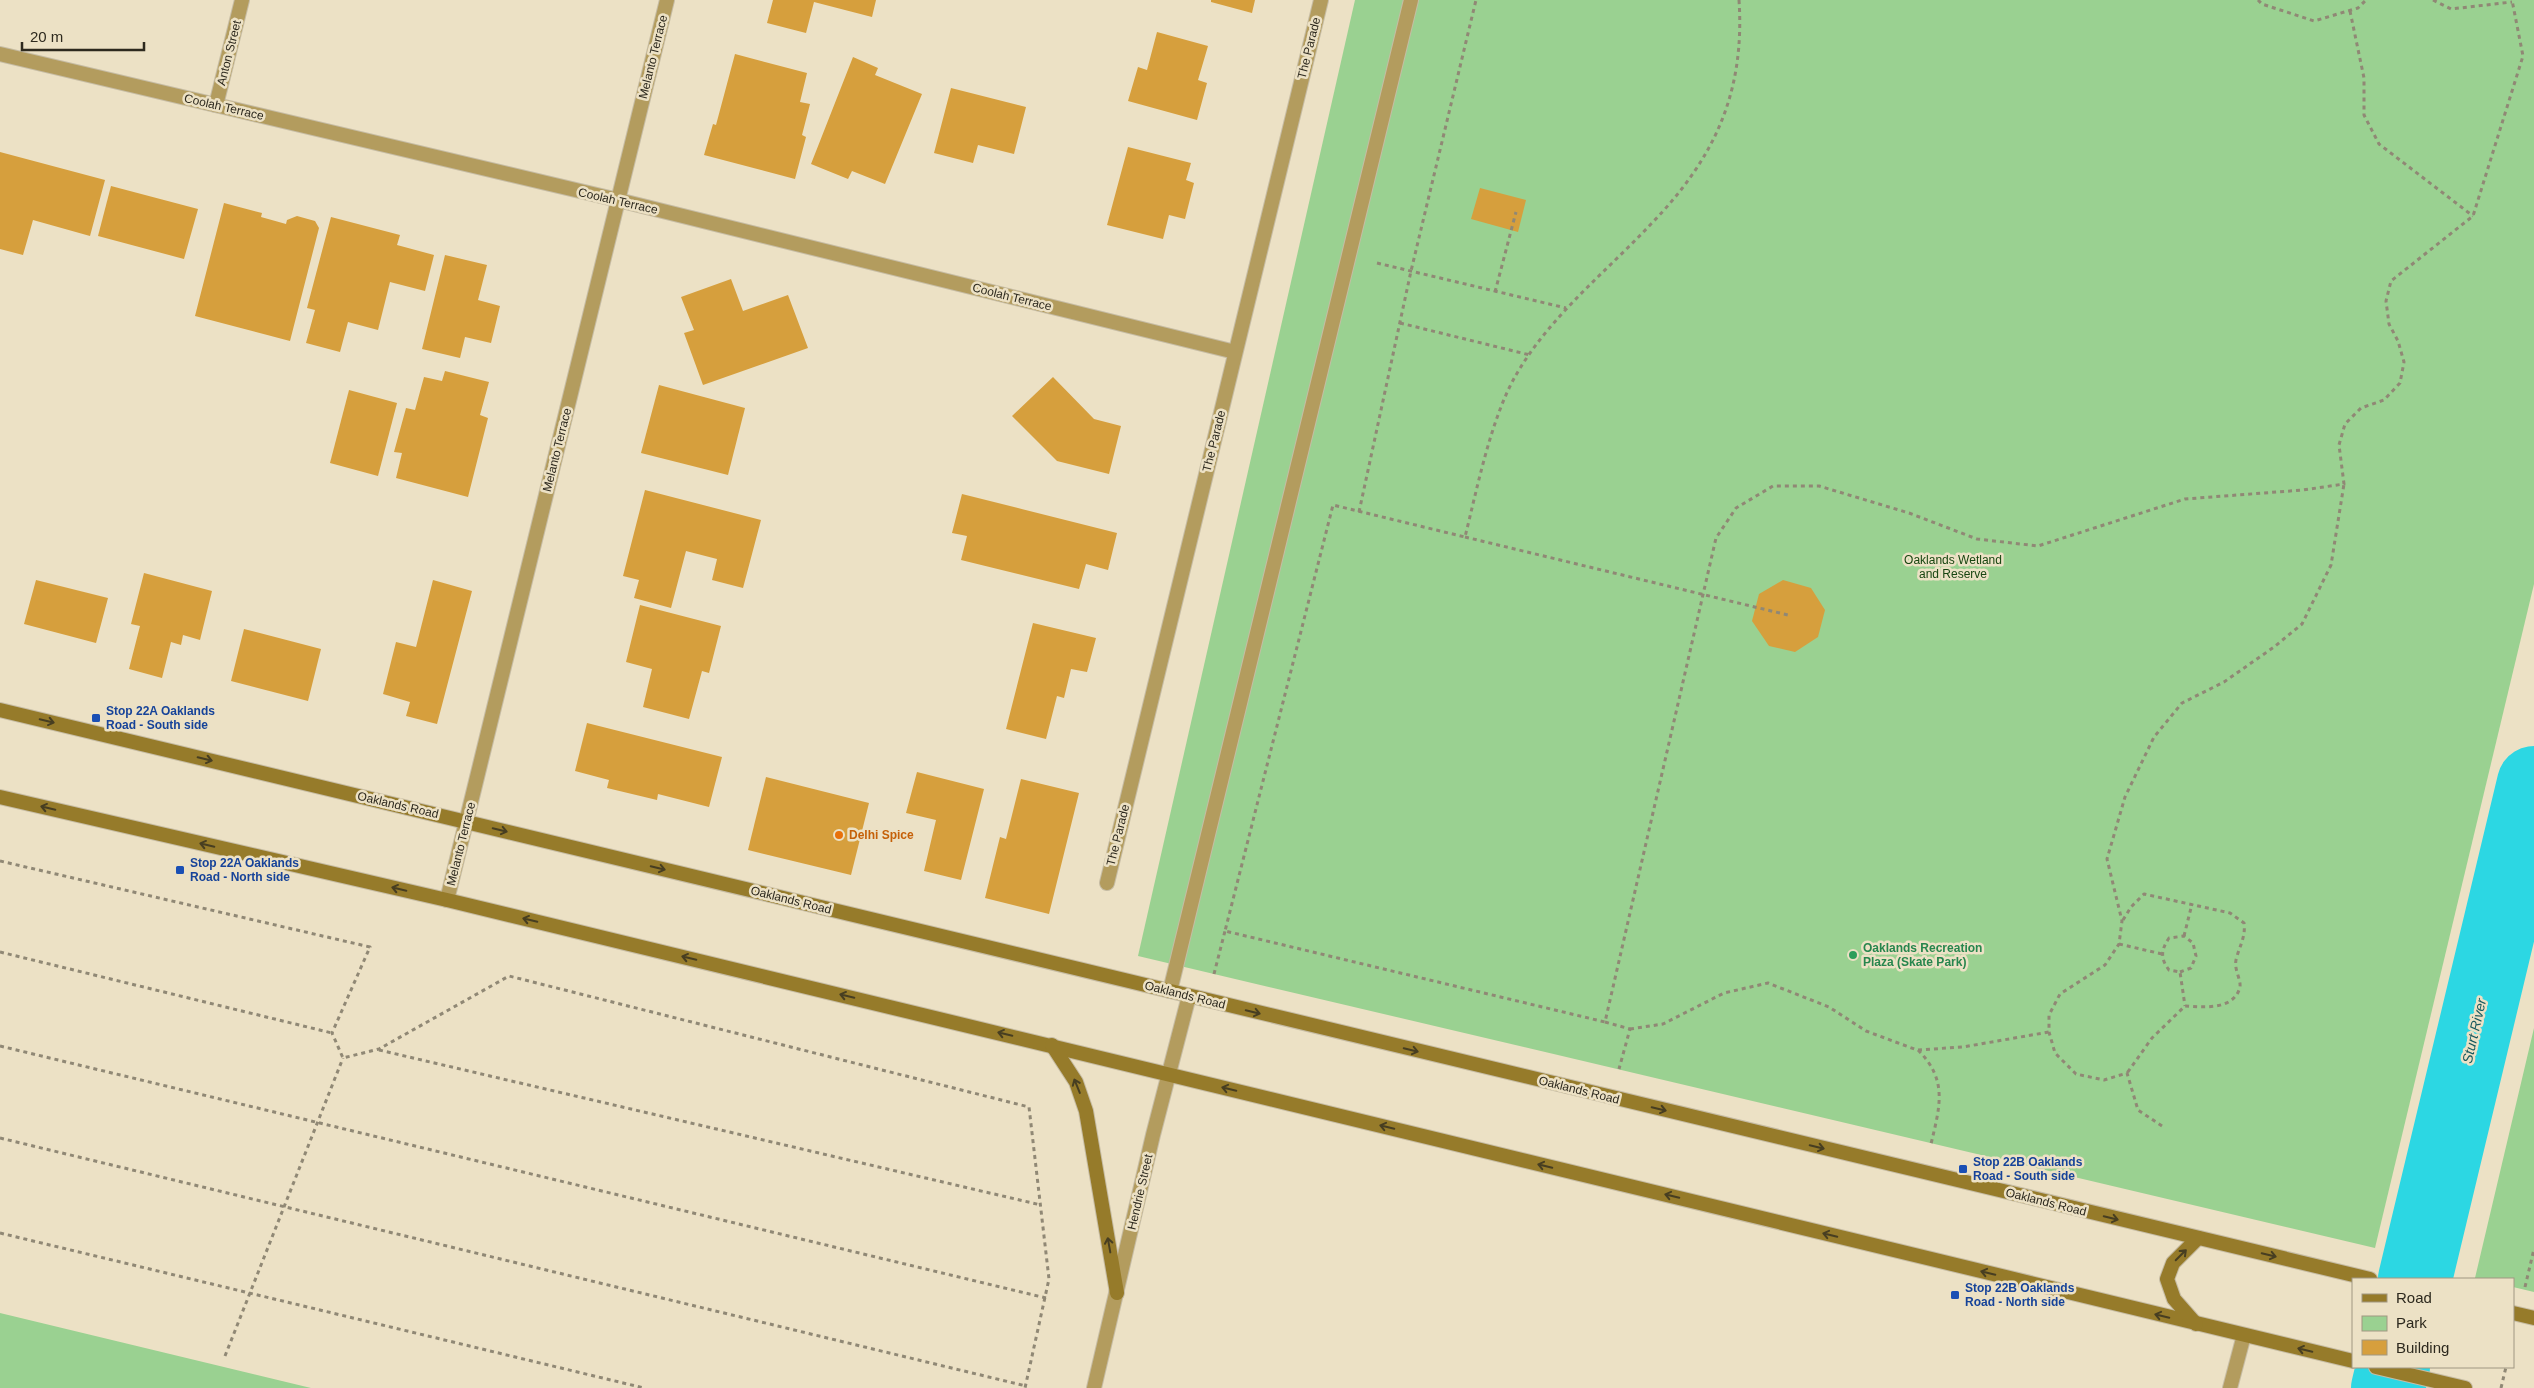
<svg xmlns="http://www.w3.org/2000/svg" width="2534" height="1388" font-family="Arial,sans-serif">
<style>
.green{fill:#9ad191}
.lines{fill:none;stroke-linecap:round;stroke-linejoin:round}
.river{stroke:#2cd7e3;stroke-width:74}
.building{fill:#d69f3d}
.service-casing{stroke:#c6bca4;stroke-width:16}
.minor-casing{stroke:#c6bca4;stroke-width:16}
.tertiary-casing{stroke:#c6bca4;stroke-width:16}
.secondary-casing{stroke:#c6bca4;stroke-width:16}
.path{stroke:#908875;stroke-width:3;stroke-dasharray:4 4;stroke-linecap:butt}
.service{stroke:#b39c5e;stroke-width:14}
.minor{stroke:#b39c5e;stroke-width:14}
.tertiary{stroke:#b39c5e;stroke-width:14}
.secondary{stroke:#967b2a;stroke-width:14}
.oneway{stroke:#473e21}
.transit-dot{fill:#1a4fb4;stroke:#ece1c5;stroke-width:2}
.food-dot{fill:#e8710a;stroke:#ece1c5;stroke-width:2}
.leisure-dot{fill:#2e9e5b;stroke:#ece1c5;stroke-width:2}
.labels{text-anchor:middle;stroke-width:5;stroke-linejoin:round;paint-order:stroke}
.street-label{font-size:12px;fill:#2d291e;stroke:#ece1c5}
.park-label{font-size:12px;fill:#184611;stroke:#ece1c5}
.transit-label{font-size:12px;font-weight:bold;fill:#164399;stroke:#ece1c5;text-anchor:start}
.food-label{font-size:12px;font-weight:bold;fill:#c56008;stroke:#ece1c5;text-anchor:start}
.leisure-label{font-size:12px;font-weight:bold;fill:#27864d;stroke:#ece1c5;text-anchor:start}
.water-label{font-size:14px;font-style:italic;fill:#17595e;stroke:#ece1c5}
</style>
<rect width="100%" height="100%" fill="#ece1c5"/>
<g class="green">
<polygon points="1355,0 2534,0 2534,584 2375,1248 1138,956"/>
<polygon points="2534,1028 2534,1292 2513,1287 2513,1279 2475,1278"/>
<polygon points="0,1313 311,1388 0,1388"/>
</g>
<g class="lines">
<g class="river">
<polyline points="2415,1279 2534,783"/>
<polyline points="2388,1388 2393,1367"/>
</g>
</g>
<g class="building">
<polygon points="773,0 876,0 872,17 814,2 806,33 767,23"/>
<polygon points="1211,0 1255,0 1252,13 1211,2"/>
<polygon points="1157,32 1208,46 1198,80 1207,83 1197,120 1128,101 1138,67 1147,70"/>
<polygon points="735,54 807,73 800,102 810,104 802,135 806,137 795,179 704,155 713,124 716,125"/>
<polygon points="853,57 878,68 875,75 922,94 885,184 852,171 848,179 811,164"/>
<polygon points="951,88 1026,107 1014,154 978,145 973,163 934,153"/>
<polygon points="1128,147 1191,163 1186,180 1194,183 1185,219 1169,215 1163,239 1107,225"/>
<polygon points="0,152 105,180 90,236 33,220 23,255 0,249"/>
<polygon points="111,186 198,209 184,259 98,236"/>
<polygon points="1480,188 1526,200 1518,232 1471,219"/>
<polygon points="224,203 262,213 261,217 286,224 287,220 297,216 315,221 319,228 290,341 195,316"/>
<polygon points="331,217 400,235 397,245 434,255 425,291 390,282 378,330 348,322 340,352 306,343 315,310 307,308"/>
<polygon points="445,255 487,265 478,300 500,306 491,343 465,337 460,358 422,349"/>
<polygon points="731,279 743,311 788,295 808,348 703,385 684,333 694,330 681,297"/>
<polygon points="445,371 489,382 480,415 488,418 468,497 396,478 402,453 394,452 406,408 415,410 424,377 442,381"/>
<polygon points="1053,377 1094,419 1121,426 1109,474 1057,461 1012,416"/>
<polygon points="659,385 745,408 728,475 641,453"/>
<polygon points="349,390 397,403 378,476 330,463"/>
<polygon points="645,490 761,520 743,588 712,580 717,559 686,551 671,608 634,598 639,580 623,576"/>
<polygon points="962,494 1117,533 1108,570 1086,564 1079,589 961,560 967,536 952,533"/>
<polygon points="144,573 212,591 200,640 183,635 181,645 171,642 162,678 129,669 140,626 131,624"/>
<polygon points="36,580 108,598 96,643 24,624"/>
<polygon points="433,580 472,591 437,724 406,716 410,702 383,694 396,642 416,647"/>
<polygon points="1783,580 1811,588 1825,610 1818,637 1795,652 1769,646 1752,621 1759,594"/>
<polygon points="640,605 721,626 709,673 702,671 689,719 643,707 652,669 626,662"/>
<polygon points="1033,623 1096,638 1087,672 1071,669 1064,698 1057,696 1046,739 1006,729"/>
<polygon points="244,629 321,649 308,701 231,681"/>
<polygon points="587,723 722,757 709,807 658,794 657,800 607,788 609,780 575,771"/>
<polygon points="917,772 984,789 961,880 924,871 936,820 906,813"/>
<polygon points="766,777 869,803 851,875 748,850"/>
<polygon points="1021,779 1079,793 1049,914 985,898 1000,837 1006,839"/>
</g>
<g class="lines">
<defs>
<polyline id="service" points="1170,991 1411,0"/>
<g id="minor">
<polyline points="0,54 618,200 1235,352"/>
<polyline points="216,105 242,0"/>
<polyline points="1107,883 1321,0"/>
<polyline points="447,900 667,0"/>
<polyline points="2230,1388 2244,1335"/>
</g>
<polyline id="tertiary" points="1094,1388 1153,1135 1189,996"/>
<g id="secondary">
<polyline points="0,710 2370,1279"/>
<polyline points="0,797 447,900 2353,1361"/>
<polyline points="1052,1045 1076,1082 1086,1111 1117,1293"/>
<polyline points="2513,1313 2534,1318"/>
<polyline points="2196,1324 2174,1299 2167,1279 2173,1263 2198,1238"/>
<polyline points="2376,1367 2465,1388"/>
</g>
</defs>
<use href="#service" class="service-casing"/>
<use href="#minor" class="minor-casing"/>
<use href="#tertiary" class="tertiary-casing"/>
<use href="#secondary" class="secondary-casing"/>
<g class="path">
<path d="M1739,0C1745,92 1715,158 1651,224C1605,273 1550,316 1516,375C1491,418 1477,489 1465,537L1333,505L1225,931L1605,1022L1716,538L1736,508L1773,486H1819L1909,513L1977,539L2038,546L2185,499L2303,490L2344,484L2339,445L2345,424L2361,408L2384,400L2400,383L2404,362L2398,341L2389,324L2386,301L2391,281L2473,216L2523,56L2512,0"/>
<polyline points="2258,0 2262,4 2314,21 2358,8 2366,0"/>
<polyline points="2433,0 2451,9 2512,2"/>
<polyline points="2350,11 2364,78 2364,115 2379,144 2473,216"/>
<polyline points="1377,263 1566,308"/>
<polyline points="1495,292 1516,212"/>
<polyline points="1400,323 1530,355"/>
<polyline points="1359,512 1411,271 1476,0"/>
<polyline points="1465,537 1788,615"/>
<polyline points="0,861 370,947 332,1033 343,1058 379,1049 509,976 1029,1107 1049,1279 1025,1388"/>
<path d="M2123,920L2131,907L2144,894L2230,913L2244,923C2246,937 2239,947 2236,960C2234,970 2241,979 2240,987C2234,1011 2202,1007 2185,1006L2152,1038L2127,1073"/>
<polyline points="2184,936 2192,904"/>
<polyline points="2119,944 2162,954"/>
<polyline points="0,952 332,1033"/>
<path d="M2180,972L2191,968L2196,956L2193,943L2184,936L2169,938C2161,950 2160,958 2169,970L2180,972L2185,1006"/>
<polyline points="1214,974 1225,931"/>
<polyline points="1605,1022 1630,1029 1619,1069"/>
<polyline points="1630,1029 1663,1024 1724,993 1768,983 1829,1007 1866,1031 1917,1050 1963,1047 2049,1032"/>
<polyline points="0,1046 1046,1298"/>
<polyline points="379,1050 1041,1205"/>
<path d="M1918,1050C1948,1080 1940,1106 1931,1144"/>
<polyline points="2162,1126 2138,1110 2127,1073 2104,1080 2076,1074 2055,1053 2049,1032 2049,1015 2060,994 2105,965 2119,944 2122,921 2107,859 2125,797 2154,737 2182,703 2224,682 2274,647 2302,624 2331,565 2344,484"/>
<polyline points="0,1138 1026,1386"/>
<polyline points="0,1233 644,1388"/>
<polyline points="2525,1287 2534,1249"/>
<polyline points="225,1356 343,1058"/>
<polyline points="2501,1388 2506,1367"/>
</g>
<use href="#service" class="service"/>
<use href="#minor" class="minor"/>
<use href="#tertiary" class="tertiary"/>
<use href="#secondary" class="secondary"/>
</g>
<defs><path id="oneway-shaft" d="M-6 0H5M1.5-3L5.5 0L1.5 3" fill="none" stroke-width="1.6" stroke-linecap="round" stroke-linejoin="round" transform="scale(1.25)"/></defs>
<g class="oneway">
<use href="#oneway-shaft" transform="translate(47 721) rotate(13)"/>
<use href="#oneway-shaft" transform="translate(205 759) rotate(13)"/>
<use href="#oneway-shaft" transform="translate(48 808) rotate(-167)"/>
<use href="#oneway-shaft" transform="translate(500 830) rotate(14)"/>
<use href="#oneway-shaft" transform="translate(207 845) rotate(-167)"/>
<use href="#oneway-shaft" transform="translate(658 868) rotate(14)"/>
<use href="#oneway-shaft" transform="translate(399 889) rotate(-167)"/>
<use href="#oneway-shaft" transform="translate(530 920) rotate(-167)"/>
<use href="#oneway-shaft" transform="translate(689 958) rotate(-167)"/>
<use href="#oneway-shaft" transform="translate(847 996) rotate(-167)"/>
<use href="#oneway-shaft" transform="translate(1253 1012) rotate(14)"/>
<use href="#oneway-shaft" transform="translate(1005 1034) rotate(-167)"/>
<use href="#oneway-shaft" transform="translate(1411 1050) rotate(14)"/>
<use href="#oneway-shaft" transform="translate(1077 1086) rotate(-112)"/>
<use href="#oneway-shaft" transform="translate(1229 1089) rotate(-166)"/>
<use href="#oneway-shaft" transform="translate(1659 1109) rotate(13)"/>
<use href="#oneway-shaft" transform="translate(1387 1127) rotate(-166)"/>
<use href="#oneway-shaft" transform="translate(1817 1147) rotate(13)"/>
<use href="#oneway-shaft" transform="translate(1545 1166) rotate(-166)"/>
<use href="#oneway-shaft" transform="translate(1672 1196) rotate(-166)"/>
<use href="#oneway-shaft" transform="translate(2111 1218) rotate(14)"/>
<use href="#oneway-shaft" transform="translate(1830 1235) rotate(-166)"/>
<use href="#oneway-shaft" transform="translate(1109 1245) rotate(-100)"/>
<use href="#oneway-shaft" transform="translate(2181 1255) rotate(-45)"/>
<use href="#oneway-shaft" transform="translate(2269 1255) rotate(14)"/>
<use href="#oneway-shaft" transform="translate(1988 1273) rotate(-166)"/>
<use href="#oneway-shaft" transform="translate(2162 1316) rotate(-166)"/>
<use href="#oneway-shaft" transform="translate(2305 1350) rotate(-167)"/>
</g>
<g class="transit-dot">
<rect x="91" y="713" width="10" height="10" rx="2.5"/>
<rect x="175" y="865" width="10" height="10" rx="2.5"/>
<rect x="1958" y="1164" width="10" height="10" rx="2.5"/>
<rect x="1950" y="1290" width="10" height="10" rx="2.5"/>
</g>
<circle class="food-dot" cx="839" cy="835" r="5"/>
<circle class="leisure-dot" cx="1853" cy="955" r="5"/>
<g class="labels">
<g class="street-label">
<text transform="translate(1309 48) rotate(-76)" y="4">The Parade</text>
<text transform="translate(229 53) rotate(-76)" y="4">Anton Street</text>
<text transform="translate(653 57) rotate(-76)" y="4">Melanto Terrace</text>
<text transform="translate(224 107) rotate(13)" y="4">Coolah Terrace</text>
<text transform="translate(618 201) rotate(13)" y="4">Coolah Terrace</text>
<text transform="translate(1012 297) rotate(14)" y="4">Coolah Terrace</text>
<text transform="translate(1214 441) rotate(-76)" y="4">The Parade</text>
<text transform="translate(557 450) rotate(-76)" y="4">Melanto Terrace</text>
<text transform="translate(398 805) rotate(13)" y="4">Oaklands Road</text>
<text transform="translate(1118 835) rotate(-76)" y="4">The Parade</text>
<text transform="translate(461 844) rotate(-76)" y="4">Melanto Terrace</text>
<text transform="translate(791 900) rotate(14)" y="4">Oaklands Road</text>
<text transform="translate(1185 995) rotate(14)" y="4">Oaklands Road</text>
<text transform="translate(1579 1090) rotate(14)" y="4">Oaklands Road</text>
<text transform="translate(1140 1192) rotate(-77)" y="4">Hendrie Street</text>
<text transform="translate(2046 1202) rotate(14)" y="4">Oaklands Road</text>
</g>
<g class="park-label">
<text x="1953" y="564">Oaklands Wetland<tspan x="1953" dy="14">and Reserve</tspan></text>
</g>
<g class="transit-label">
<text x="106" y="715">Stop 22A Oaklands<tspan x="106" dy="14">Road - South side</tspan></text>
<text x="190" y="867">Stop 22A Oaklands<tspan x="190" dy="14">Road - North side</tspan></text>
<text x="1973" y="1166">Stop 22B Oaklands<tspan x="1973" dy="14">Road - South side</tspan></text>
<text x="1965" y="1292">Stop 22B Oaklands<tspan x="1965" dy="14">Road - North side</tspan></text>
</g>
<g class="food-label">
<text x="849" y="839">Delhi Spice</text>
</g>
<g class="leisure-label">
<text x="1863" y="952">Oaklands Recreation<tspan x="1863" dy="14">Plaza (Skate Park)</tspan></text>
</g>
<g class="water-label">
<text transform="translate(2474 1031) rotate(-77)" y="5">Sturt River</text>
</g>
</g>
<rect x="2352" y="1278" width="162" height="90" fill="#ece1c5" stroke="#a09782"/>
<rect x="2362" y="1294" width="25" height="8" fill="#967b2a" stroke="#a09782"/>
<text x="2396" y="1303" font-size="15" fill="#2d291e">Road</text>
<rect x="2362" y="1316" width="25" height="15" fill="#9ad191" stroke="#a09782"/>
<text x="2396" y="1328" font-size="15" fill="#2d291e">Park</text>
<rect x="2362" y="1340" width="25" height="15" fill="#d69f3d" stroke="#a09782"/>
<text x="2396" y="1353" font-size="15" fill="#2d291e">Building</text>
<path d="M22 42v8h122v-8" fill="none" stroke="#2d291e" stroke-width="2.5"/>
<text x="30" y="42" font-size="15" fill="#2d291e" stroke="#ece1c5" stroke-width="4" paint-order="stroke">20 m</text>
</svg>
